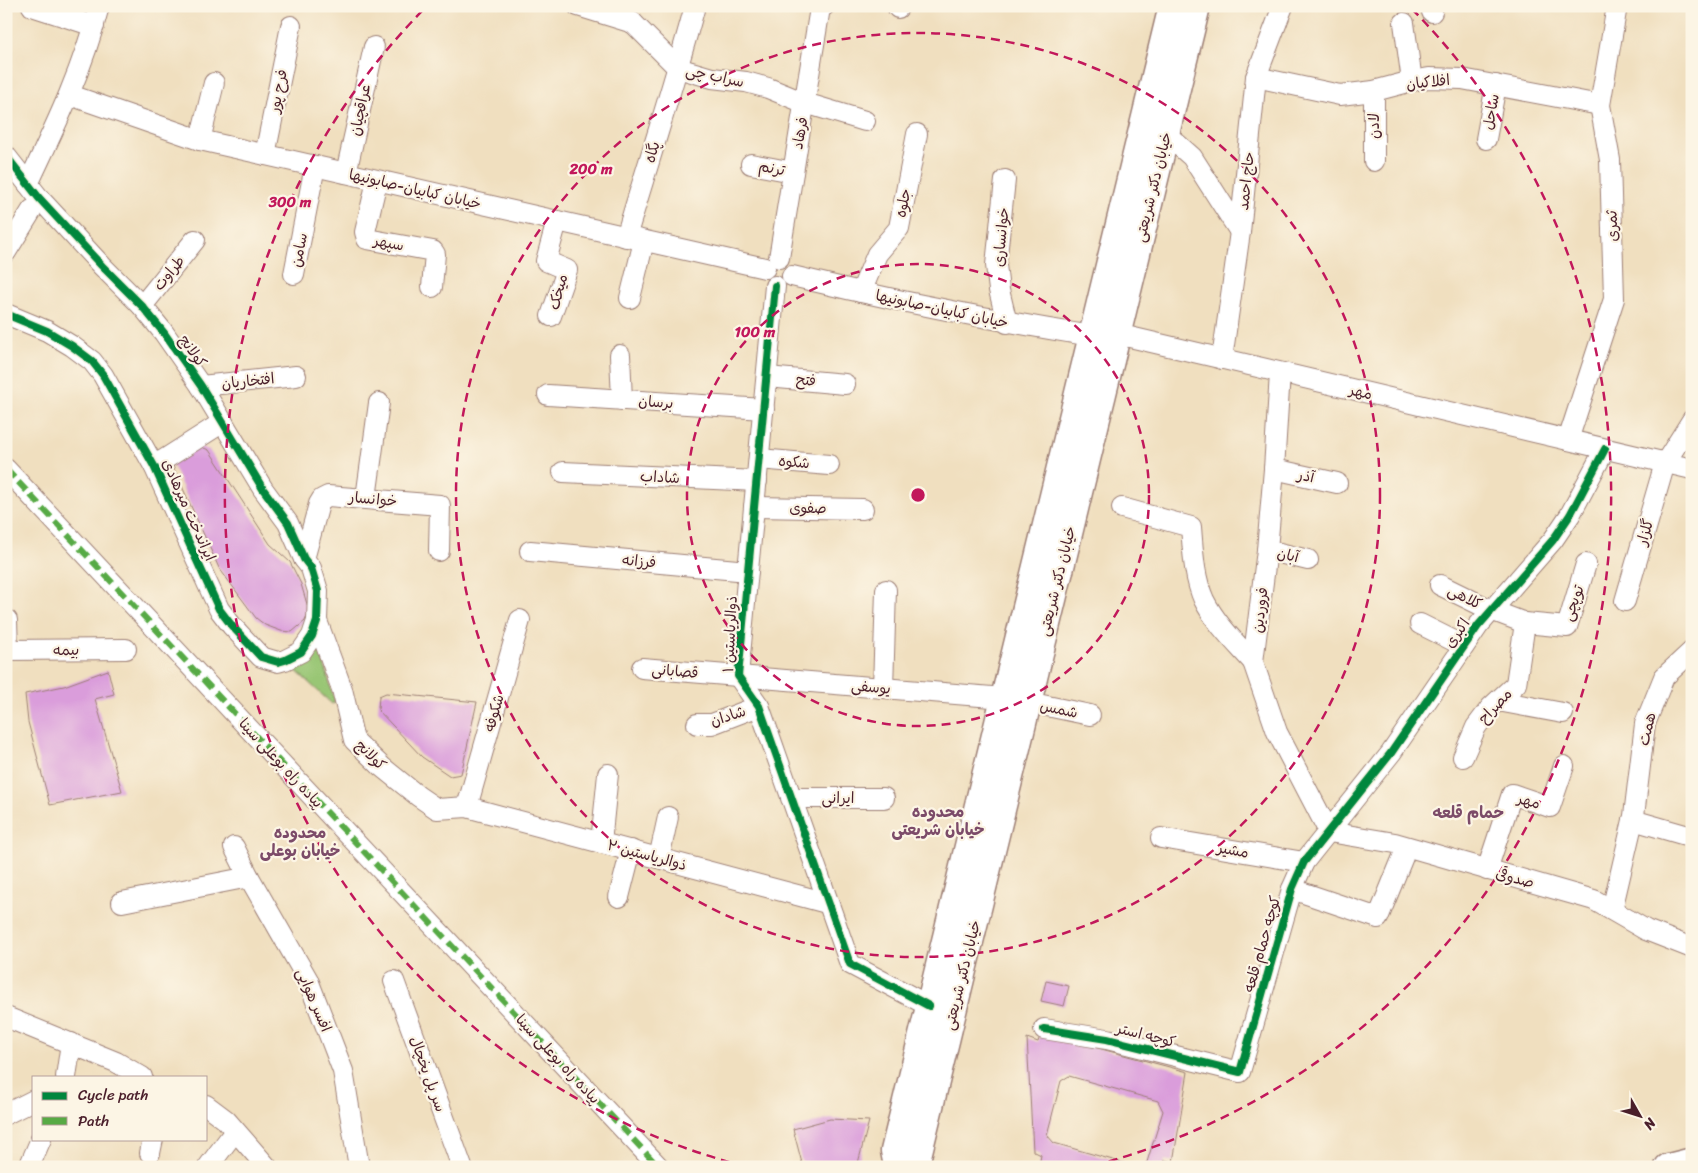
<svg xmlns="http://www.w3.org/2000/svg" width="1698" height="1173" font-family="Sriracha,'Playpen Sans Arabic',sans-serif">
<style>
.green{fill:#99c674;stroke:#727250}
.building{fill:#da9ddb}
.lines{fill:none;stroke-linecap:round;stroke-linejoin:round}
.minor-casing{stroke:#9d7f75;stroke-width:22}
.major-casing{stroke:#9d7f75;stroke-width:29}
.minor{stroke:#fff;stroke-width:20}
.major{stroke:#fff;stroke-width:26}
.quiet{stroke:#57aa44;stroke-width:6;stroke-dasharray:12 6;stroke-linecap:butt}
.cycleway-casing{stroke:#fcf5e5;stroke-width:11}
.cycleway{stroke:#00873e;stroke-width:8}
.ring{fill:none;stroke:#c2185b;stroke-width:2.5;stroke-dasharray:9 6}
.labels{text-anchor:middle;stroke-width:4.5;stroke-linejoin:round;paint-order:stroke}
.street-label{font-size:15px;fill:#4a1f2b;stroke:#fcf5e5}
.neighbourhood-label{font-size:16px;font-weight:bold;fill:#7c4b69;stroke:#fcf5e5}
.centre{fill:#c2185b;stroke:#fcf5e5;stroke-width:2.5}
.ring-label{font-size:15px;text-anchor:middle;font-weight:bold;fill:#c2185b;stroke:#fcf5e5;stroke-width:4.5;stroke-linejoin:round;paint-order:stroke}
</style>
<rect width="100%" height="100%" fill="#fcf5e5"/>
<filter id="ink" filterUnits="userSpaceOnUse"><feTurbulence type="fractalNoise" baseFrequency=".02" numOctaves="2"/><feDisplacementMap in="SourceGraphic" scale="10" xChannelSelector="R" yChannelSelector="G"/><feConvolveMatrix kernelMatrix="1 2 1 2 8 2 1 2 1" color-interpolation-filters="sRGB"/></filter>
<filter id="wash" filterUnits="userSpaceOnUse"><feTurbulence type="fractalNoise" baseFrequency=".0096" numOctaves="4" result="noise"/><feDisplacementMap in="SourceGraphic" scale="20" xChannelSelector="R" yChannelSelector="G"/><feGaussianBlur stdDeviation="1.12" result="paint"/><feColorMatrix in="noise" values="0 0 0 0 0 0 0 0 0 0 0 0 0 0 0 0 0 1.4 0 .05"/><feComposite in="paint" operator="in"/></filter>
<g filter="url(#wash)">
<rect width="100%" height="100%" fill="#f0dfbf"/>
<polygon class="green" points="320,649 335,702 332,704 292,667 305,661"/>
<g id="blocks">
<g class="building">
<polygon points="196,445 209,450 270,544 290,562 301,584 309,611 305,621 292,632 281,631 265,625 256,618 219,568 171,462"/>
<polygon points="108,670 114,694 95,699 122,791 50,805 28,722 25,694 64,686"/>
<polygon points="386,693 477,702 461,774 450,776 422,757 378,710 379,696"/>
<polygon points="1046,981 1069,986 1064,1006 1041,1001"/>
<polygon points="1041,1033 1188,1072 1173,1162 1165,1160 1164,1167 1140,1167 1147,1162 1163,1111 1158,1101 1069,1076 1061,1081 1047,1135 1054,1143 1137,1167 1039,1166 1041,1155 1033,1151 1027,1038 1038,1042"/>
<polygon points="830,1119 869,1121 857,1167 803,1167 793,1129"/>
</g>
</g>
</g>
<g filter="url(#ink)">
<use href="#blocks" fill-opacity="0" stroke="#9d7f75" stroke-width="1"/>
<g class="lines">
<defs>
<g id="minor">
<polyline points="32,6 94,26"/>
<polyline points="578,6 633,23"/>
<polyline points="618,6 623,13 678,68 712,78 746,82 768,88 805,103 865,121"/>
<polyline points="898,8 898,6"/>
<polyline points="1432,12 1433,6"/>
<polyline points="1404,23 1412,81"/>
<polyline points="1256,77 1340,95 1374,91 1412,81 1429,78 1462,79 1600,105"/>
<polyline points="1374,91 1374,161"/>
<polyline points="70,95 200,140 765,268"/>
<polyline points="1166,134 1192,157 1240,232"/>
<polyline points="1486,139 1496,85"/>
<polyline points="200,140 214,83"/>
<polyline points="265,155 291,26"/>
<polyline points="6,156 39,198 102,266 142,306 164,333 201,386 263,489 288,523 304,559 311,568 318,591 317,621 312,636 301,652 285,660 278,662 261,657 232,626 219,609 154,466 103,375 92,361 72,346 47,331 6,314"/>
<polyline points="751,164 793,172"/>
<polyline points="346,173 374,47"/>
<polyline points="1005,180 996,265 999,290 1007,323"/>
<polyline points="377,181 365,232 367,239 433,251 435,254 432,287"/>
<path d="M28,184C56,125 83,69 99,6"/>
<path d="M626,237C649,160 674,84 695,6"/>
<polyline points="6,252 32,210"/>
<polyline points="779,258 820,8 824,6"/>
<polyline points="294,274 315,166"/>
<path d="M792,276C891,300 991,320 1092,336"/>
<polyline points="775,286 738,676 759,706 850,964 929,1006"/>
<polyline points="861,292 877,254 899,228 917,134"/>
<polyline points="630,298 644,241"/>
<polyline points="142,306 195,240"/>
<polyline points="551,316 567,270 546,261 557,221"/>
<polyline points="1117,334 1692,469"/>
<polyline points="620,355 622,400"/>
<polyline points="1222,359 1240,232 1256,77 1283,6"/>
<polyline points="1280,373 1274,469 1267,550 1253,662 1277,732 1329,832"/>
<polyline points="767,377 845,384"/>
<polyline points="201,386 296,376"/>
<polyline points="548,395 764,409"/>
<polyline points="1568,440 1614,299 1610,160 1600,105 1617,6"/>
<polyline points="759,459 829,465"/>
<polyline points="154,466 223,422"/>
<polyline points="6,469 659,1167"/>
<polyline points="1274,469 1337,483"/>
<polyline points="563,472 757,481"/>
<polyline points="366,498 379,403"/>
<polyline points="754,507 863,509"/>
<path d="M1122,508L1191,527C1193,551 1194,578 1204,600C1216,624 1236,643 1253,662"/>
<polyline points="1267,550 1308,560"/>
<polyline points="530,551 748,571"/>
<polyline points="304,559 319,504 322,499 328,496 440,505 439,551"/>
<polyline points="1440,585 1491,610 1525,623 1567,627 1586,564"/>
<polyline points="1625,601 1665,463 1692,420"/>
<polyline points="7,620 8,650"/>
<polyline points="317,621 342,689 354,740 382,767 418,796 437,809 467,807 827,903"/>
<polyline points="1420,624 1464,646"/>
<polyline points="6,650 126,649"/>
<polyline points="642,668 1004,698"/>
<polyline points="883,688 886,590"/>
<polyline points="1498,701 1563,713"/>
<polyline points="1028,702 1090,715"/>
<polyline points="697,724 712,724 759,706"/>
<polyline points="1463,757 1476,727 1491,707 1516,684 1525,623"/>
<polyline points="791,798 884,798"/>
<polyline points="467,807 520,620"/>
<polyline points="1633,820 1692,837"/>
<polyline points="1329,832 1395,843 1594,900 1646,930 1692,948"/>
<polyline points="1161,838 1304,862"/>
<polyline points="601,843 608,774"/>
<polyline points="234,847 249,877 308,980 343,1071 359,1167"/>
<polyline points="659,858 668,817"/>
<polyline points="1487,870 1512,794 1550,807 1564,766"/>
<polyline points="1292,889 1378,918 1407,847"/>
<polyline points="619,897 631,850"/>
<polyline points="122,902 249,877"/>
<polyline points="1612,910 1634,816 1645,724 1664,677 1692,651"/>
<polyline points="394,981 462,1167"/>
<polyline points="6,1017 116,1062 142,1077"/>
<polyline points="1044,1029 1107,1039 1240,1072 1292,889 1304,862 1391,753 1478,626 1553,540 1570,515 1605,449"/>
<polyline points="66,1077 71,1043"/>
<polyline points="206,1105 226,1120 267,1167"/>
<polyline points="6,1114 34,1100"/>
<polyline points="150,1153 153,1139"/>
<polyline points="29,1167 41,1139"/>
<polyline points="208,1167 235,1131"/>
</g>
<g id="major">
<path d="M1172,6L894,1151L896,1161L903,1166C911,1167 915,1163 918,1156L1197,6"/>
<polyline points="1668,1167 1692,1161"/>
</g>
</defs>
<use href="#minor" class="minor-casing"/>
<use href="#major" class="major-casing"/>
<use href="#minor" class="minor"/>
<use href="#major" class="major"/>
<polyline class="quiet" points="6,469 659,1167"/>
<defs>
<g id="cycleway">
<polyline points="6,156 39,198 102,266 142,306 164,333 201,386 263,489 288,523 304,559 311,568 318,591 317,621 312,636 301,652 285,660 278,662 261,657 232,626 219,609 154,466 103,375 92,361 72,346 47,331 6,314"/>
<polyline points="775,286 738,676 759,706 850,964 929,1006"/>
<polyline points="1044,1029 1107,1039 1240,1072 1292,889 1304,862 1391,753 1478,626 1553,540 1570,515 1605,449"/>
</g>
</defs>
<use href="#cycleway" class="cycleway-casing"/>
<use href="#cycleway" class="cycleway"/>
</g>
</g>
<g class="ring">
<circle cx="918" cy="495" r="231"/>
<circle cx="918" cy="495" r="462"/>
<path d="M744 1166A693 693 0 0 1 424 9M1412 9A693 693 0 0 1 1092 1166"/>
</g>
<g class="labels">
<g class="street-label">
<text transform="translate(715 76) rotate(12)" y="5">سراب چی</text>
<text transform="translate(1428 82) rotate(-6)" y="5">افلاکیان</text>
<text transform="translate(278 91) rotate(-79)" y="5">فرح پور</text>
<text transform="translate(360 110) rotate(-78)" y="5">عراقچیان</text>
<text transform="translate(1491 112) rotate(-80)" y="5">ساحل</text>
<text transform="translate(1374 126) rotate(-90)" y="5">لادن</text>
<text transform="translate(800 133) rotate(-80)" y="5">فرهاد</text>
<text transform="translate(652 152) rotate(-73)" y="5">پگاه</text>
<text transform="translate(772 168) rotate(11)" y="5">ترنم</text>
<text transform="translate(1246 181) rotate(-84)" y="5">حاج احمد</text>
<text transform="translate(1153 187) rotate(-76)" y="5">خیابان دکتر شریعتی</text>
<text transform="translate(415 189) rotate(13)" y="5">خیابان کبابیان-صابونیها</text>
<text transform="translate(903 203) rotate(-79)" y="5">جلوه</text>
<text transform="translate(1612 226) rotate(-92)" y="5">ثمری</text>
<text transform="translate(1001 237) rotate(-85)" y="5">خوانساری</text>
<text transform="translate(389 243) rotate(11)" y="5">سپهر</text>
<text transform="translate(299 250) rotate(-79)" y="5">سامن</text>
<text transform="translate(169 273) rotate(-51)" y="5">طراوت</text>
<text transform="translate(558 292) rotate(-75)" y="5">میخک</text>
<text transform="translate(942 309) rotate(12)" y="5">خیابان کبابیان-صابونیها</text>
<text transform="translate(193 351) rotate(55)" y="5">کولانج</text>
<text transform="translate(806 380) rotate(6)" y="5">فتح</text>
<text transform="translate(248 381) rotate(-6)" y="5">افتخاریان</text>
<text transform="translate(1361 392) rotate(13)" y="5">مهر</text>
<text transform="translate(656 402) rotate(4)" y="5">برسان</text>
<text transform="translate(794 462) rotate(5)" y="5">شکوه</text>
<text transform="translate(1306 476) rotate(12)" y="5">آذر</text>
<text transform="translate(660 477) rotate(3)" y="5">شاداب</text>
<text transform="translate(373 499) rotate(5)" y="5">خوانسار</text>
<text transform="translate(808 508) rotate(1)" y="5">صفوی</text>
<text transform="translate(189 510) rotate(66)" y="5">ایراندخت میرهادی</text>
<text transform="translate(1645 532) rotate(-74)" y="5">گلزار</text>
<text transform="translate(1288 555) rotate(14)" y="5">آبان</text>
<text transform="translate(639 561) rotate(5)" y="5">فرزانه</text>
<text transform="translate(1057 581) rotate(-76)" y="5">خیابان دکتر شریعتی</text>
<text transform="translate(1465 597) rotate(27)" y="5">کلاهی</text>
<text transform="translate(1573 603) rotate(-70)" y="5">توپچی</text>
<text transform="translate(1260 610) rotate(-83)" y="5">فروردین</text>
<text transform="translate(1457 633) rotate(-55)" y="5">اکبری</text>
<text transform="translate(730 634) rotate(-87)" y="5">ذوالریاستین ۱</text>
<text transform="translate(66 650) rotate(-1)" y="5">بیمه</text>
<text transform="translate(675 671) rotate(5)" y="5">قصابانی</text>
<text transform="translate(871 687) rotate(5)" y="5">یوسفی</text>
<text transform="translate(1495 706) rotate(-47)" y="5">مصراح</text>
<text transform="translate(1059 709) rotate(12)" y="5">شمس</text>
<text transform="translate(494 713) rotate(-74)" y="5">شکوفه</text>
<text transform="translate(728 716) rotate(-18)" y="5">شادان</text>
<text transform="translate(1647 729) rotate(-77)" y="5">همت</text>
<text transform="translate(371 755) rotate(45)" y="5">کولانج</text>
<text transform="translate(281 763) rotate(47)" y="5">پیاده راه بوعلی سینا</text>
<text x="838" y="803">ایرانی</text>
<text transform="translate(1529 801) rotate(15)" y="5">مهر</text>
<text transform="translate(1233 850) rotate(10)" y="5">مشیر</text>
<text transform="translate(647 855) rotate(15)" y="5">ذوالریاستین ۲</text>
<text transform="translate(1515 878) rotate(15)" y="5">صدوقی</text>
<text transform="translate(1262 944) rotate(-74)" y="5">کوچه حمام قلعه</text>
<text transform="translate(962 975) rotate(-76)" y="5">خیابان دکتر شریعتی</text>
<text transform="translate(314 1000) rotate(67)" y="5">افسر هوایی</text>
<text transform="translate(1146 1035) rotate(14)" y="5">کوچه استر</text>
<text transform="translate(558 1059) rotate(47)" y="5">پیاده راه بوعلی سینا</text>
<text transform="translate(428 1074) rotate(70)" y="5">سر پل یخچال</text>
</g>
<g class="neighbourhood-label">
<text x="938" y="817">محدوده<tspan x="938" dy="18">خیابان شریعتی</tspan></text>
<text x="1468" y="818">حمام قلعه</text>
<text x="300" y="838">محدوده<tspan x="300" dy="18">خیابان بوعلی</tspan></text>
</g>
</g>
<circle cx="918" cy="495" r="8" class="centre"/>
<g class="ring-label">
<text x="591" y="174">200 m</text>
<text x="290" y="207">300 m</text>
<text x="755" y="337">100 m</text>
</g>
<rect width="1698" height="1173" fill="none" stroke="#fcf5e5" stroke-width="25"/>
<rect x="32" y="1076" width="175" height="65" fill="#fcf5e5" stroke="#b59f9b"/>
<rect x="42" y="1092" width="25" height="8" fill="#00873e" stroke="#b59f9b"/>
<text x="78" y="1100" font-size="15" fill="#4a1f2b">Cycle path</text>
<rect x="42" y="1117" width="25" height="8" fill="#57aa44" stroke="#b59f9b"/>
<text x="78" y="1126" font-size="15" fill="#4a1f2b">Path</text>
<g transform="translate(1640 1116) rotate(129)" stroke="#fcf5e5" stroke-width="4" paint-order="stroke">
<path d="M0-4L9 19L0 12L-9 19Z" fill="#4a1f2b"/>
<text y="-8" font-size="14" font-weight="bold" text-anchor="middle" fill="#4a1f2b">N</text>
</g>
</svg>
